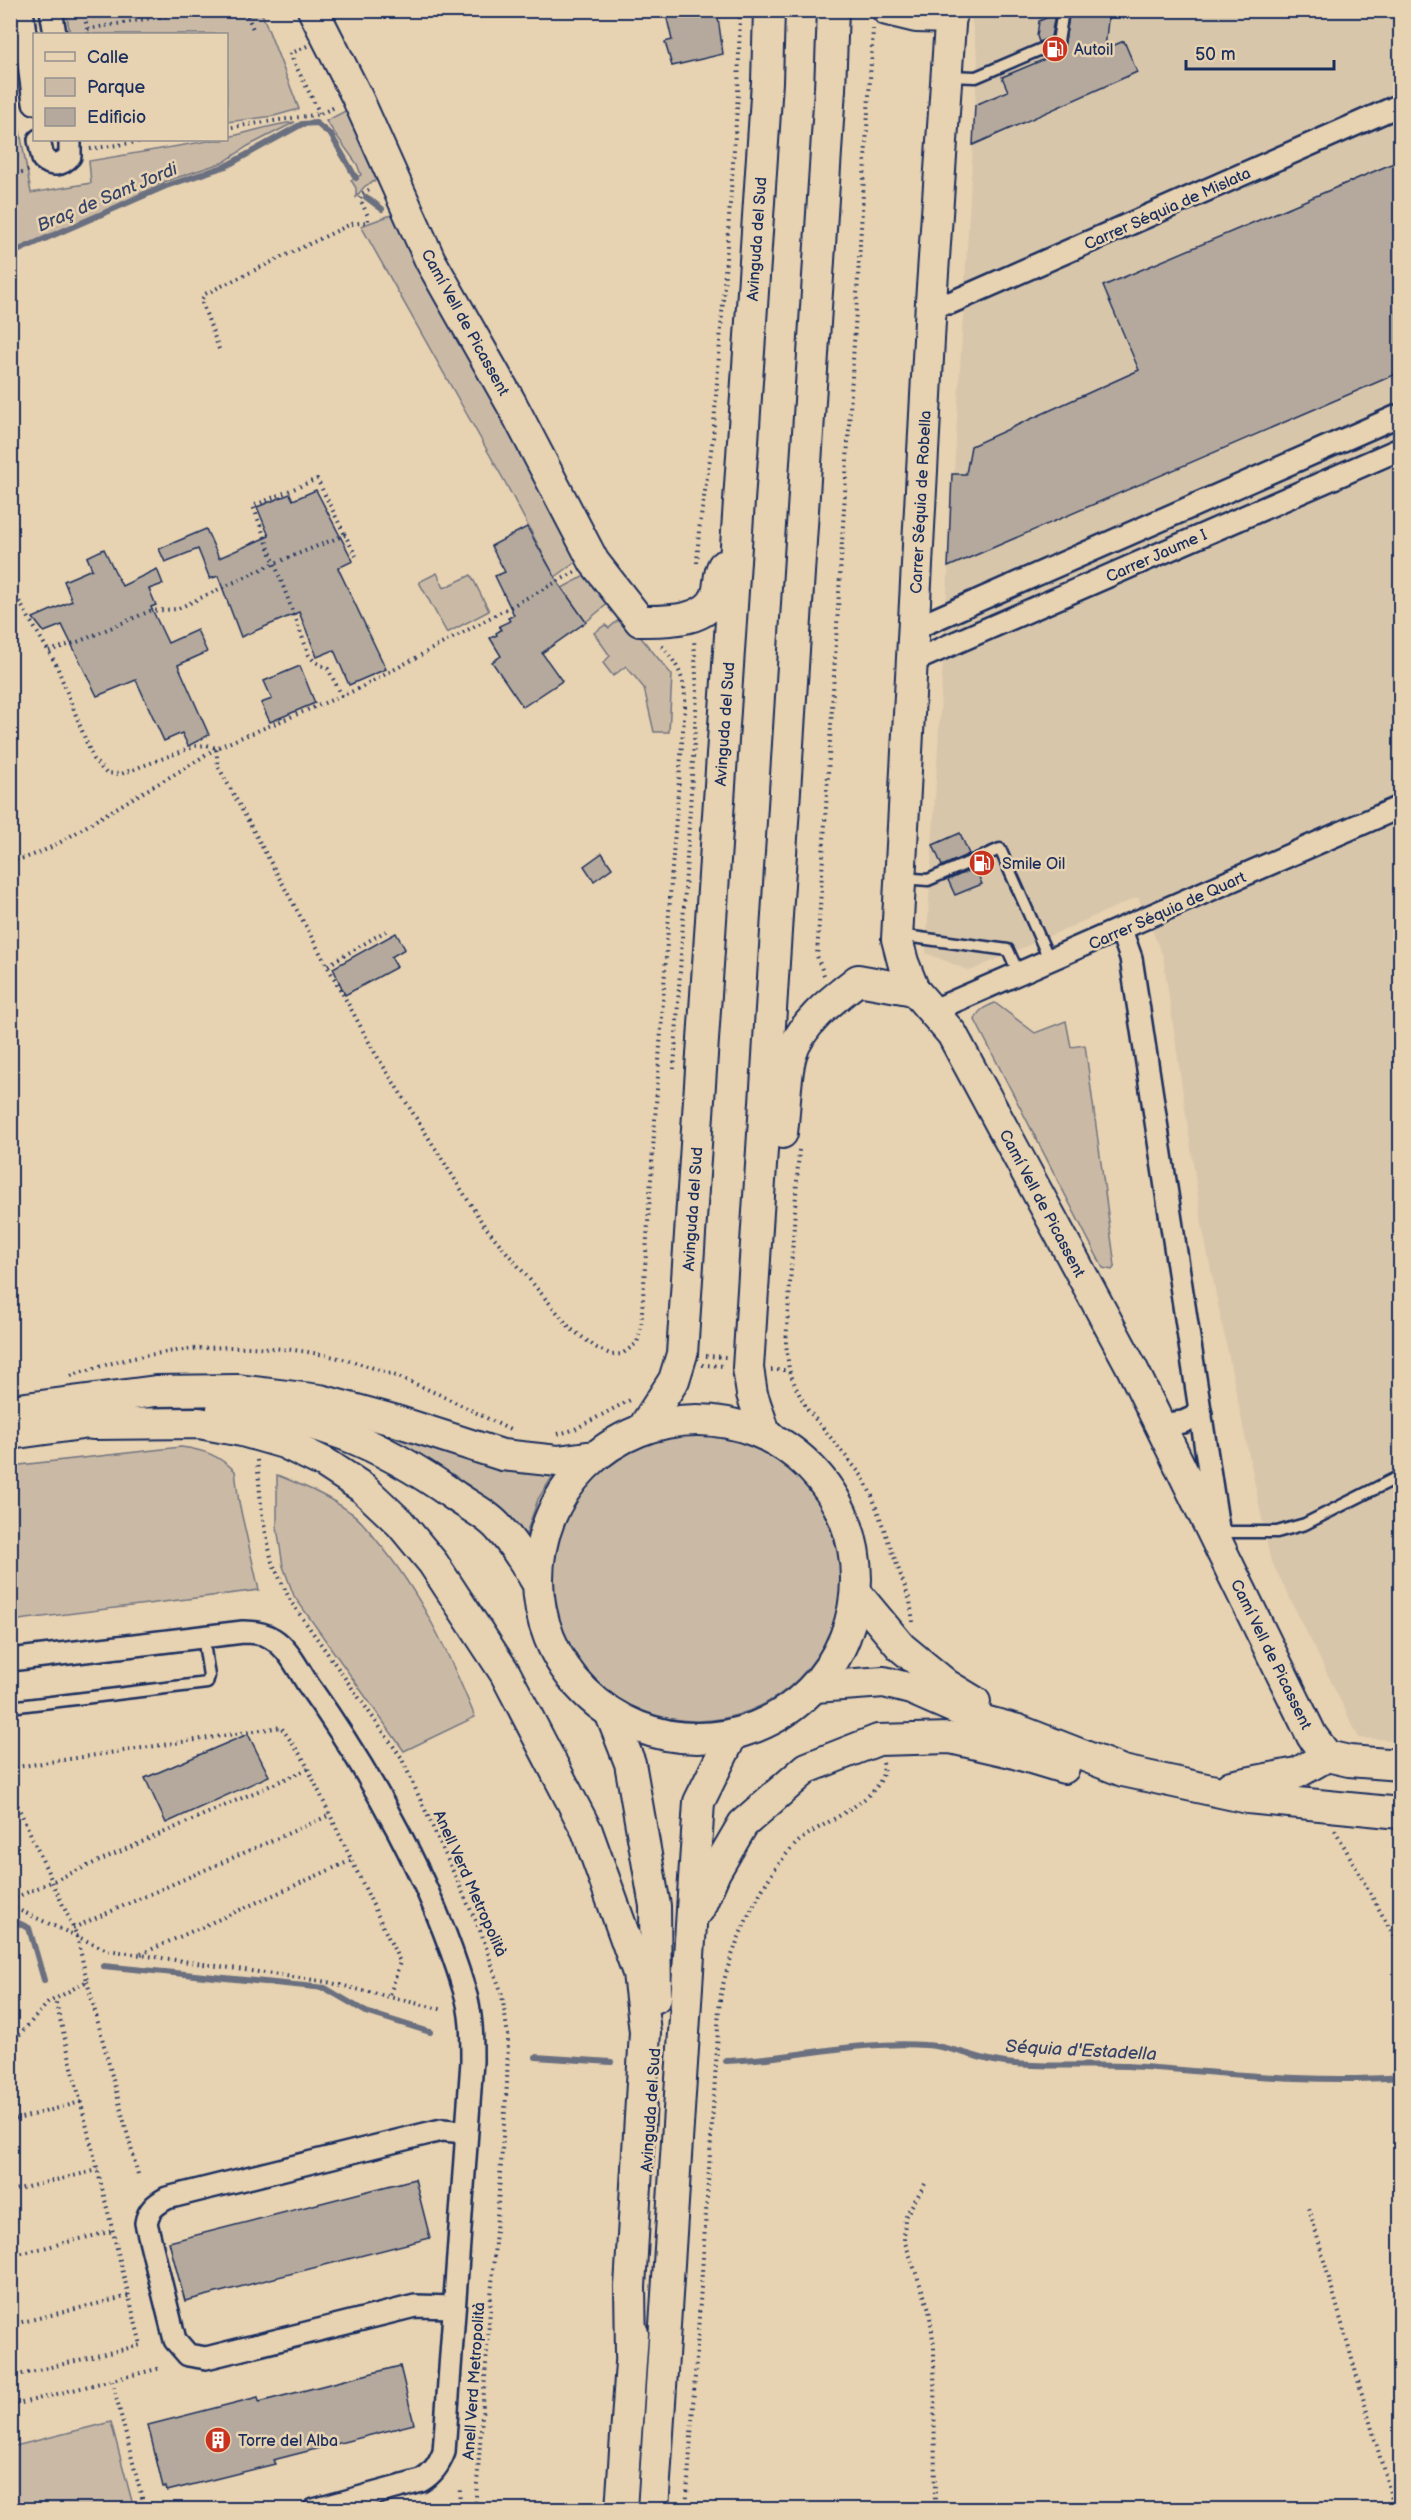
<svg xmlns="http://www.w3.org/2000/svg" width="1411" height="2520" font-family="'Balsamiq Sans',sans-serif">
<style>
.built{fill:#d8c6ab}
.green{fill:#cabaa5;stroke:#727482;stroke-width:1.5}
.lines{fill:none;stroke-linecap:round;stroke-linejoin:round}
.stream{stroke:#6b6f7f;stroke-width:6}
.building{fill:#b4a99c;stroke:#1b2f5e;stroke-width:1.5}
.lane-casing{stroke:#1b2f5e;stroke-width:15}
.street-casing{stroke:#1b2f5e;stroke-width:26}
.secondary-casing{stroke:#1b2f5e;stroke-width:34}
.path{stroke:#1b2f5e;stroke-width:4;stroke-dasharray:1.5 4.5;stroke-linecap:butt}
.lane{stroke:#e7d2b1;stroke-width:10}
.street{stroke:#e7d2b1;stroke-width:21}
.secondary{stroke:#e7d2b1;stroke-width:30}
.labels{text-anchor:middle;stroke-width:5;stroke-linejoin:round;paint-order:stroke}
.poi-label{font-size:16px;fill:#1b2f5e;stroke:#e7d2b1;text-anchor:start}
.street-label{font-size:16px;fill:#1b2f5e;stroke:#e7d2b1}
.water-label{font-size:18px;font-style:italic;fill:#364469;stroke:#e7d2b1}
</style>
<rect width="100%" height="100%" fill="#e7d2b1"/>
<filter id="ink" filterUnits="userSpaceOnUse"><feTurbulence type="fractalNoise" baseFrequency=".0167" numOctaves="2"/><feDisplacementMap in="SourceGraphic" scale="12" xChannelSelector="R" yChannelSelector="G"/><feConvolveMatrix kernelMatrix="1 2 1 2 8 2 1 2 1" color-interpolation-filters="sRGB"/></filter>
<g filter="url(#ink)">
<polygon class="built" points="970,11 1400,11 1400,1740 1359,1738 1270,1558 1203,1231 1163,956 1138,897 970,971 926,953 978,58"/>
<g class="green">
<polygon points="66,11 261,11 299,109 274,116 227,122 226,34 70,34"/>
<path d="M10,75L31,193L91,183L89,161L214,140H226L227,137C250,133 271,124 295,122L248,146L224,162L164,182L43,241L11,253Z"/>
<polygon points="351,108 380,178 365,186 356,197 356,188 351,180 361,175 357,164 326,121"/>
<polygon points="394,214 579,560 555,577 505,482 361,226"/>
<polygon points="592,572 612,600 586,622 562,588"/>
<polygon points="437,573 444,588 471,575 489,611 447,633 419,582"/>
<polygon points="623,616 672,675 669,732 654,732 644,688 626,666 613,676 603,663 610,656 594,633 605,625 609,628"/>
<path d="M995,1003L1035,1033L1066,1021L1071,1047L1085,1045L1115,1266L1112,1270L1103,1268L975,1020C978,1010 985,1007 995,1003Z"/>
<polygon points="314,1411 553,1473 553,1476 538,1499 525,1537"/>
<circle cx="696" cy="1576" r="145"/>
<path d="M181,1447C204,1450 218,1455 235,1471L239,1503L259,1590L11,1621V1466Z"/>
<path d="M277,1475C302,1485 328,1496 350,1512C361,1519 370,1532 378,1542C421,1593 450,1656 475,1717L404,1751L294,1596L283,1566L277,1527Z"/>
<polygon points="111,2422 134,2509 11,2509 11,2447"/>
</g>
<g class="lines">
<g class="stream">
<polyline points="366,197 382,209"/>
<polyline points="10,254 166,186 226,166 302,124 316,123 331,135 356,178"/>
<polyline points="10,1919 29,1928 44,1980"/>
<polyline points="103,1966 325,1988 366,2012 430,2032"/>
<polyline points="536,2057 611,2062"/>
<path d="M726,2061C792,2059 858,2040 925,2045C952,2046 978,2060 1005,2063C1046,2068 1087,2064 1128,2066C1218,2072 1310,2084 1400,2077"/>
</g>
</g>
<g class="building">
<polygon points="665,10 717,10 723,54 672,66 665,42 672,40"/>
<polygon points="1070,10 1109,10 1105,49 1124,41 1137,72 973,145 975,105 1008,91 1002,77 1050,57 1048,54 1064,47"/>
<polygon points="1055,14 1051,37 1039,42 1037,36 1039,21"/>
<polygon points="1401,160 1401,372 948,567 952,474 966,474 971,446 1139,370 1103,286"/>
<polygon points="316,490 353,561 338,568 386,669 349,685 334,650 317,657 299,612 241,637 218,576 210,579 198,549 165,562 159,549 206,529 219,558 269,536 257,507 290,494 293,500"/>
<polygon points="527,527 559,584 586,622 542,653 562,681 523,707 492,662 501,656 490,638 497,635 496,633 501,630 499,626 510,621 508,618 514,615 495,576 505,572 491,546"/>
<polygon points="104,549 122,586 157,569 163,584 149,589 156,605 151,607 168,643 197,630 207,652 178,665 209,735 188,746 182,733 164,741 136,680 97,696 62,625 44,632 33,618 72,601 64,581 92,569 87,557"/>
<polygon points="300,666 315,703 270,722 261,703 272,699 264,681"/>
<polygon points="960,833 969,854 942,866 933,845"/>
<polygon points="602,853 612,868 594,881 584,866"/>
<polygon points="975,868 982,884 955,895 948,880"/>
<polygon points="396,933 405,949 391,957 397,967 345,995 333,968"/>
<polygon points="248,1734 269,1776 166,1823 145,1778"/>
<polygon points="415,2179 430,2238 185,2301 169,2242"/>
<polygon points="400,2366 414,2424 273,2460 275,2464 167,2491 166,2487 163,2487 148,2425 258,2397 259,2402"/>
</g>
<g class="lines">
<defs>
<g id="lane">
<polyline points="947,76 976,77 1058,42 1063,10"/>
<polyline points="901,878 928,880 1000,849 1050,961"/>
<polyline points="898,935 1008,950 1019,974"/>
<polyline points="1218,1532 1277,1532 1305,1524 1400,1476"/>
<polyline points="10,1707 207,1683 209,1676 203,1636"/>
</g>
<g id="street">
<polyline points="22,10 34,103"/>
<polyline points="51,10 55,34"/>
<path d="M39,140L43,159C52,167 62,165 70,156V140"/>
<polyline points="931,302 950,303 1400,105"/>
<polyline points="913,629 1400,415"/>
<polyline points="911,662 1400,449"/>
<polyline points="1121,930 1131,958 1218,1528"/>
<polyline points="932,1011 1400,807"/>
<polyline points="1160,1425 1183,1422 1201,1414"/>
<path d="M10,1660L243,1632C254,1632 264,1633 273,1639C289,1649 299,1671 309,1686C373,1776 432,1883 464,1989C472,2013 472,2037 472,2061L444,2452C439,2465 433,2474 421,2481L314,2510"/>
<path d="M454,2307L415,2306L206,2358L188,2355L175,2340L146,2223C148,2210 156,2204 167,2198L425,2134L442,2130L466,2132"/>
</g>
<g id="secondary">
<path d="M313,10L357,97L430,260L511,403L594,562L640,621C664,621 707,623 717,594C720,584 718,575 723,566"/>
<polyline points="887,10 916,17 951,18"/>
<polyline points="951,10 931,302 897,939 903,962 914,990 952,1034 1131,1366 1312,1736 1327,1756"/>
<path d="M782,1133C785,1111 785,1076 791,1055C801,1023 832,1000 858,980L914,990"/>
<path d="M222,1409C314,1415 380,1443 455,1496C469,1506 488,1515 499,1528C514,1544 525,1562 536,1581"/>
<polyline points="10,1410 156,1391 238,1390 320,1400 393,1420 502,1455 558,1461 594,1456"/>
<circle cx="697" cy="1579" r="159"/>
<polyline points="93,1424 199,1423 242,1431 284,1443 325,1463 363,1488 400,1523 433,1563 505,1673 587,1831 638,1973 645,2032 630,2287 631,2353"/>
<polyline points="643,1428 674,1380 682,1354 767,82 769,10"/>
<polyline points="765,1433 752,1394 748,1368 830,89 833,10"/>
<polyline points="10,1434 111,1420"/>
<polyline points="857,1594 901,1647 947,1685 975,1702"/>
<polyline points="815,1687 884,1682 911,1689 984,1721 1018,1730 1123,1771 1248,1798 1400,1813"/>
<polyline points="611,1715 630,1763 655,1906 656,1997"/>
<polyline points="1327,1756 1349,1761 1400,1765"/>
<polyline points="1231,1786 1297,1773 1327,1756"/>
<polyline points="699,1909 715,1872 743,1824 807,1768 878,1740 950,1738 1011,1752 1064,1768"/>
<polyline points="621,2510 633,2333"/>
<polyline points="653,2510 699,1802 732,1735"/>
</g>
</defs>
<use href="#lane" class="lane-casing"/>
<use href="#street" class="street-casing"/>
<use href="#secondary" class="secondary-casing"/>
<g class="path">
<polyline points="84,10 87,29"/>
<polyline points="146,10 147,19"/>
<polyline points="245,10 253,29"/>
<polyline points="88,34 87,29 200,10"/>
<polyline points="307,46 290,54 320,114"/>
<polyline points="226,128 320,114 337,106"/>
<polyline points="90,149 151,140"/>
<polyline points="10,177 30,170"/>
<polyline points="219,349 201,300 205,294 351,224 368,222 368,216 360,199 361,194 373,188"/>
<polyline points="697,563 699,530 713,438 738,94 740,10"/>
<path d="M575,572L358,689L216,748L218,766L375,1053L483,1224L571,1329L597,1348L612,1355L622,1354L637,1343L641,1327L672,868L685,706C686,679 678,664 660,644"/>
<polyline points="10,586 56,664 93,759 106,773 121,774 196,746 207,745 216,748"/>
<polyline points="49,651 80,641 150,611 177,609 275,563 345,535 356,556"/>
<polyline points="342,696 328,669 314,661 309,655 253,506 317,479 345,535"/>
<path d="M10,861C49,855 79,829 113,810C147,789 183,771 216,748"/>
<polyline points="328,965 389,929"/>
<polyline points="824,975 817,956 873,29"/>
<polyline points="674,1069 697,694 694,639"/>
<polyline points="799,1150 786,1343 789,1370 797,1390 808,1410 862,1476 872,1496 910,1601 913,1622"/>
<polyline points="706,1356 726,1357"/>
<polyline points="702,1365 725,1366"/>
<polyline points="771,1370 789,1370"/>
<path d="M71,1376C160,1343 276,1336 367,1366C418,1382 465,1407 512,1431"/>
<polyline points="558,1434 573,1430 632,1399"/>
<polyline points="257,1460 262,1515 272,1562 291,1602 401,1757 482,1935 502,1995 508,2036 507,2084 475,2510"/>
<polyline points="10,1768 281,1727 304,1760 400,1962 390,1995"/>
<polyline points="10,1789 77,1936 87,1981 48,2003 10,2045"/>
<polyline points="1335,1830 1400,1947"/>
<polyline points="10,1900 308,1769"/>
<polyline points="10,1906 107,1950 327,1982 444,2010"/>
<polyline points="73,1928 330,1815"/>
<polyline points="141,1954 352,1860"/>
<polyline points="87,1981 139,2178"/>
<polyline points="10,2121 81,2102"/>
<polyline points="925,2184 905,2217 904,2240 929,2309 934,2347 935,2510"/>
<polyline points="10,2191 98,2170"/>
<polyline points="1309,2208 1395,2510"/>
<polyline points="10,2256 113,2231"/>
<polyline points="10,2325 129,2296"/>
<polyline points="10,2377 141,2345 55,1999"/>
<polyline points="10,2406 112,2380"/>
<polyline points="145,2510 112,2380 161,2368"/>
<polyline points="459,2510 460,2487"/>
<path d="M686,2510L717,2049C718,2031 718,2011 721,1994C730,1948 763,1875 797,1843C819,1822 890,1799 883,1763"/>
</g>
<use href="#lane" class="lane"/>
<use href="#street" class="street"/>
<use href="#secondary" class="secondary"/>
</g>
</g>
<defs>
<symbol id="fuel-disc" viewBox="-11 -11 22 22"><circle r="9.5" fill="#c8321e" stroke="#e7d2b1"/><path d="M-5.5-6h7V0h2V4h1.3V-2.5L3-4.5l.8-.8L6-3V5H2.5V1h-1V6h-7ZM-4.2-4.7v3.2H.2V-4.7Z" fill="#fff"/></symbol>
<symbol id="building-disc" viewBox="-11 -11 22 22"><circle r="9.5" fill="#c8321e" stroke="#e7d2b1"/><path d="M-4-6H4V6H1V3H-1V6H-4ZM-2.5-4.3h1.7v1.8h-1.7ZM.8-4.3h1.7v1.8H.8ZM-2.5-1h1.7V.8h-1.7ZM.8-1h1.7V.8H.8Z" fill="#fff"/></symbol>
</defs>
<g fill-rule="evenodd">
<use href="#fuel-disc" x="1040" y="34" width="30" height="30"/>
<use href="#fuel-disc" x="967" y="848" width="30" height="30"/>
<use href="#building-disc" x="203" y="2425" width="30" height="30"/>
</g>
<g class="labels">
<g class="poi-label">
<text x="1074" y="55">Autoil</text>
<text x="1002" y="869">Smile Oil</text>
<text x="238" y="2446">Torre del Alba</text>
</g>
<g class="street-label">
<text transform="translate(1167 208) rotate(-24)" y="6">Carrer Séquia de Mislata</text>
<text transform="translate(756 239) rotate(-86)" y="6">Avinguda del Sud</text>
<text transform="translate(466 322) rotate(61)" y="6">Camí Vell de Picassent</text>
<text transform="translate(920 502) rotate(-87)" y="6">Carrer Séquia de Robella</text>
<text transform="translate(1156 555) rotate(-24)" y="6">Carrer Jaume I</text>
<text transform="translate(724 724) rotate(-86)" y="6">Avinguda del Sud</text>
<text transform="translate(1167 910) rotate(-24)" y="6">Carrer Séquia de Quart</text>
<text transform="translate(1043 1203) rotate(62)" y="6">Camí Vell de Picassent</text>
<text transform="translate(692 1209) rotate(-86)" y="6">Avinguda del Sud</text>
<text transform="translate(1272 1654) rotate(64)" y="6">Camí Vell de Picassent</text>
<text transform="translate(471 1883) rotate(66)" y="6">Anell Verd Metropolità</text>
<text transform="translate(650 2110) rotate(-86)" y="6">Avinguda del Sud</text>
<text transform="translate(473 2381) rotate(-86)" y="6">Anell Verd Metropolità</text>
</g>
<g class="water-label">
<text transform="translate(107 197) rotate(-23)" y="6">Braç de Sant Jordi</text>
<text transform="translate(1081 2050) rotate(3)" y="6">Séquia d'Estadella</text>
</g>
</g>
<rect width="1411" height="2520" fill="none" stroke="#e7d2b1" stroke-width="36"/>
<rect x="18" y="18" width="1375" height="2484" fill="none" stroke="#1b2f5e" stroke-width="2" filter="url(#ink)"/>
<rect x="33" y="33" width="195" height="108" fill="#e7d2b1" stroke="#959190" stroke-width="1.5"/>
<rect x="45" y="52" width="30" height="9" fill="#e7d2b1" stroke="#959190" stroke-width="1.5"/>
<text x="87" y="63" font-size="18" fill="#1b2f5e">Calle</text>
<rect x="45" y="78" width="30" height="18" fill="#cabaa5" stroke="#959190" stroke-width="1.5"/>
<text x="87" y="93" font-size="18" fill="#1b2f5e">Parque</text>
<rect x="45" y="108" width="30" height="18" fill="#b4a99c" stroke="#959190" stroke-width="1.5"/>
<text x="87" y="123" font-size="18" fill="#1b2f5e">Edificio</text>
<path d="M1186 60v9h148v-9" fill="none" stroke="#1b2f5e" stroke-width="3"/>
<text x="1195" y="60" font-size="18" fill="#1b2f5e" stroke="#e7d2b1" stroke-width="4.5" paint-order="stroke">50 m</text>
</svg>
